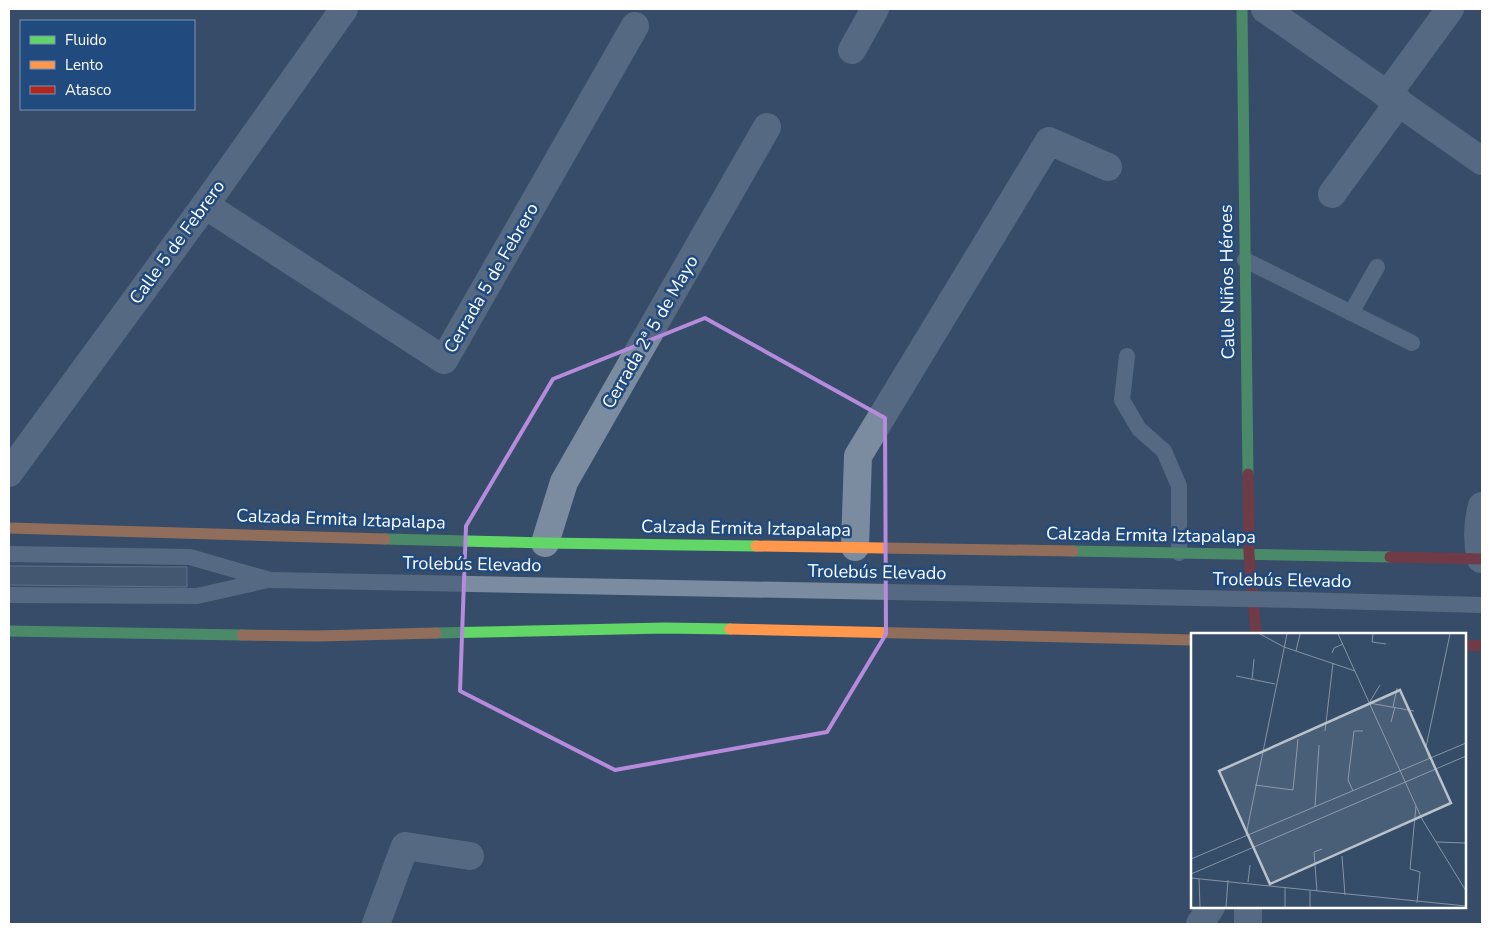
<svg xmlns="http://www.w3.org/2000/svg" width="1491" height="933" font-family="'Nunito Sans',sans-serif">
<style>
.building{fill:#52647a;stroke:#8f9dae}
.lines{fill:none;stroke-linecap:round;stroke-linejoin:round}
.lane{stroke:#7b8ca0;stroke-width:16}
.street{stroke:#7b8ca0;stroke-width:28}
.fast{stroke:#63d668;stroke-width:11}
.slow{stroke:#ff974d;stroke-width:11}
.jam{stroke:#b3261e;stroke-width:11}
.lane-bridge{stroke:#7b8ca0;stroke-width:16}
.marked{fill:none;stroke:#b68bdc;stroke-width:4;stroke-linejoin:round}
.labels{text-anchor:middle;stroke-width:5;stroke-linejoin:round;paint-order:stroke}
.street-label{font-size:18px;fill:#fff;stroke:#214b7e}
.inset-road{fill:none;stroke:#8694a5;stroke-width:1}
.view{fill:#b9c1ca;fill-opacity:0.15;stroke:#b9c1ca;stroke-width:2.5}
.inset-edge{fill:none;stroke:#fff;stroke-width:2.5}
</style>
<rect width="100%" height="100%" fill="#364d69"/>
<polygon class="building" points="9,566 187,567 187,587 9,585"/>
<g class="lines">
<g class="lane">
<polyline points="1245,260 1412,343"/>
<polyline points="1351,313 1377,267"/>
<polyline points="1127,356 1122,400 1139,429 1164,451 1179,486 1179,553"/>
<polyline points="9,554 190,557 270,580"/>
<polyline points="9,595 197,596 268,580"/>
</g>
<g class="street">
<polyline points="1265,9 1482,161"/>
<polyline points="852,50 875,9"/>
<polyline points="1387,95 1450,9"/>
<polyline points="1332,194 1399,102"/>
<polyline points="205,205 444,360 635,26"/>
<polyline points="9,473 205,205 344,9"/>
<polyline points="545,543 564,482 767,127"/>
<polyline points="855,547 858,456 1049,141 1108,167"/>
<path d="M1481,559C1477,542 1477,524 1482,506"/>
<polyline points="1248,907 1248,924"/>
<polyline points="376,924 405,846 470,856"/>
<polyline points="1200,924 1211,907"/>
</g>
<g class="fast">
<polyline points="1242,9 1248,474"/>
<polyline points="385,539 545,543 756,546"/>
<polyline points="1073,551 1390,557"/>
<polyline points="9,631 242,635"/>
<polyline points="436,633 665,628 730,629"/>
</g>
<g class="slow">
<polyline points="9,528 385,539"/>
<polyline points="756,546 1073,551"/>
<polyline points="730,629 1192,640"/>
<polyline points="242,635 318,636 436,633"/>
</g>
<g class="jam">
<polyline points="1248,474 1249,554 1256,634"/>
<polyline points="1390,557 1482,559"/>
<polyline points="1465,645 1482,646"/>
</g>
<polyline class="lane-bridge" points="270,580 1296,600 1482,605"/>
</g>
<path d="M0 0H1491V933H0ZM705,318L885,418L886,634L827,732L615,770L460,691L466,526L553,379Z" fill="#364d69" fill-opacity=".55" fill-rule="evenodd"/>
<path class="marked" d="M705,318L885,418L886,634L827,732L615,770L460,691L466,526L553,379Z"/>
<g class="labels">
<g class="street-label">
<text transform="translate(177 242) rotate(-54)" y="6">Calle 5 de Febrero</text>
<text transform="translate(491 278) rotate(-60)" y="6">Cerrada 5 de Febrero</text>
<text transform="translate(1227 282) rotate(-91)" y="6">Calle Niños Héroes</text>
<text transform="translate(650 332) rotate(-60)" y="6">Cerrada 2ª 5 de Mayo</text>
<text transform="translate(341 519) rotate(2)" y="6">Calzada Ermita Iztapalapa</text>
<text transform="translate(746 528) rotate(1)" y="6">Calzada Ermita Iztapalapa</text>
<text transform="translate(1151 535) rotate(1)" y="6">Calzada Ermita Iztapalapa</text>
<text transform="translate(472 564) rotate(1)" y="6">Trolebús Elevado</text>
<text transform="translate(877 572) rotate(1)" y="6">Trolebús Elevado</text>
<text transform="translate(1282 580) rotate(1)" y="6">Trolebús Elevado</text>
</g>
</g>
<g transform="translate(1191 633)">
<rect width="275" height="275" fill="#364d69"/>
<path class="inset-road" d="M69,1L93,14L164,38M147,1L231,186L275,258M182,1L181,9L195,11M105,18L109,1M141,20L143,15L152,11M45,43L84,51M61,47L63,26M178,70L223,78M178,70L189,52M202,74L206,55M200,89L204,74M134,98L142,30M238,125L235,114L259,1M64,152L102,157L107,106M162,158L157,147L163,98H172M225,173L219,236L229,239L226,270M124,174L128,112M55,202L96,1M245,209L275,210M151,223L154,262M0,226L275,110M0,241L275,123M0,245L275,273M8,246L9,274M57,249L59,232M126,258L123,219L131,216M35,274L37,247M94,274V254M119,274V258"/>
<path class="view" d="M209,57L260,170L79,251L28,138Z"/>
<rect width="275" height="275" class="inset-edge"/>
</g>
<rect width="1491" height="933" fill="none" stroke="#ffffff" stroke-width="20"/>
<rect x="20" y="20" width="175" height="90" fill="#214b7e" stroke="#7a93b2"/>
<rect x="30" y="36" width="25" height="8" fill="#63d668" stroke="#7a93b2"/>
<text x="65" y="45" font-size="15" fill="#ffffff">Fluido</text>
<rect x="30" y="61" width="25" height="8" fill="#ff974d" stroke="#7a93b2"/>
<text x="65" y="70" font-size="15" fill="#ffffff">Lento</text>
<rect x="30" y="86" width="25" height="8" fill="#b3261e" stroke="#7a93b2"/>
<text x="65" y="95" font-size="15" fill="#ffffff">Atasco</text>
</svg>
